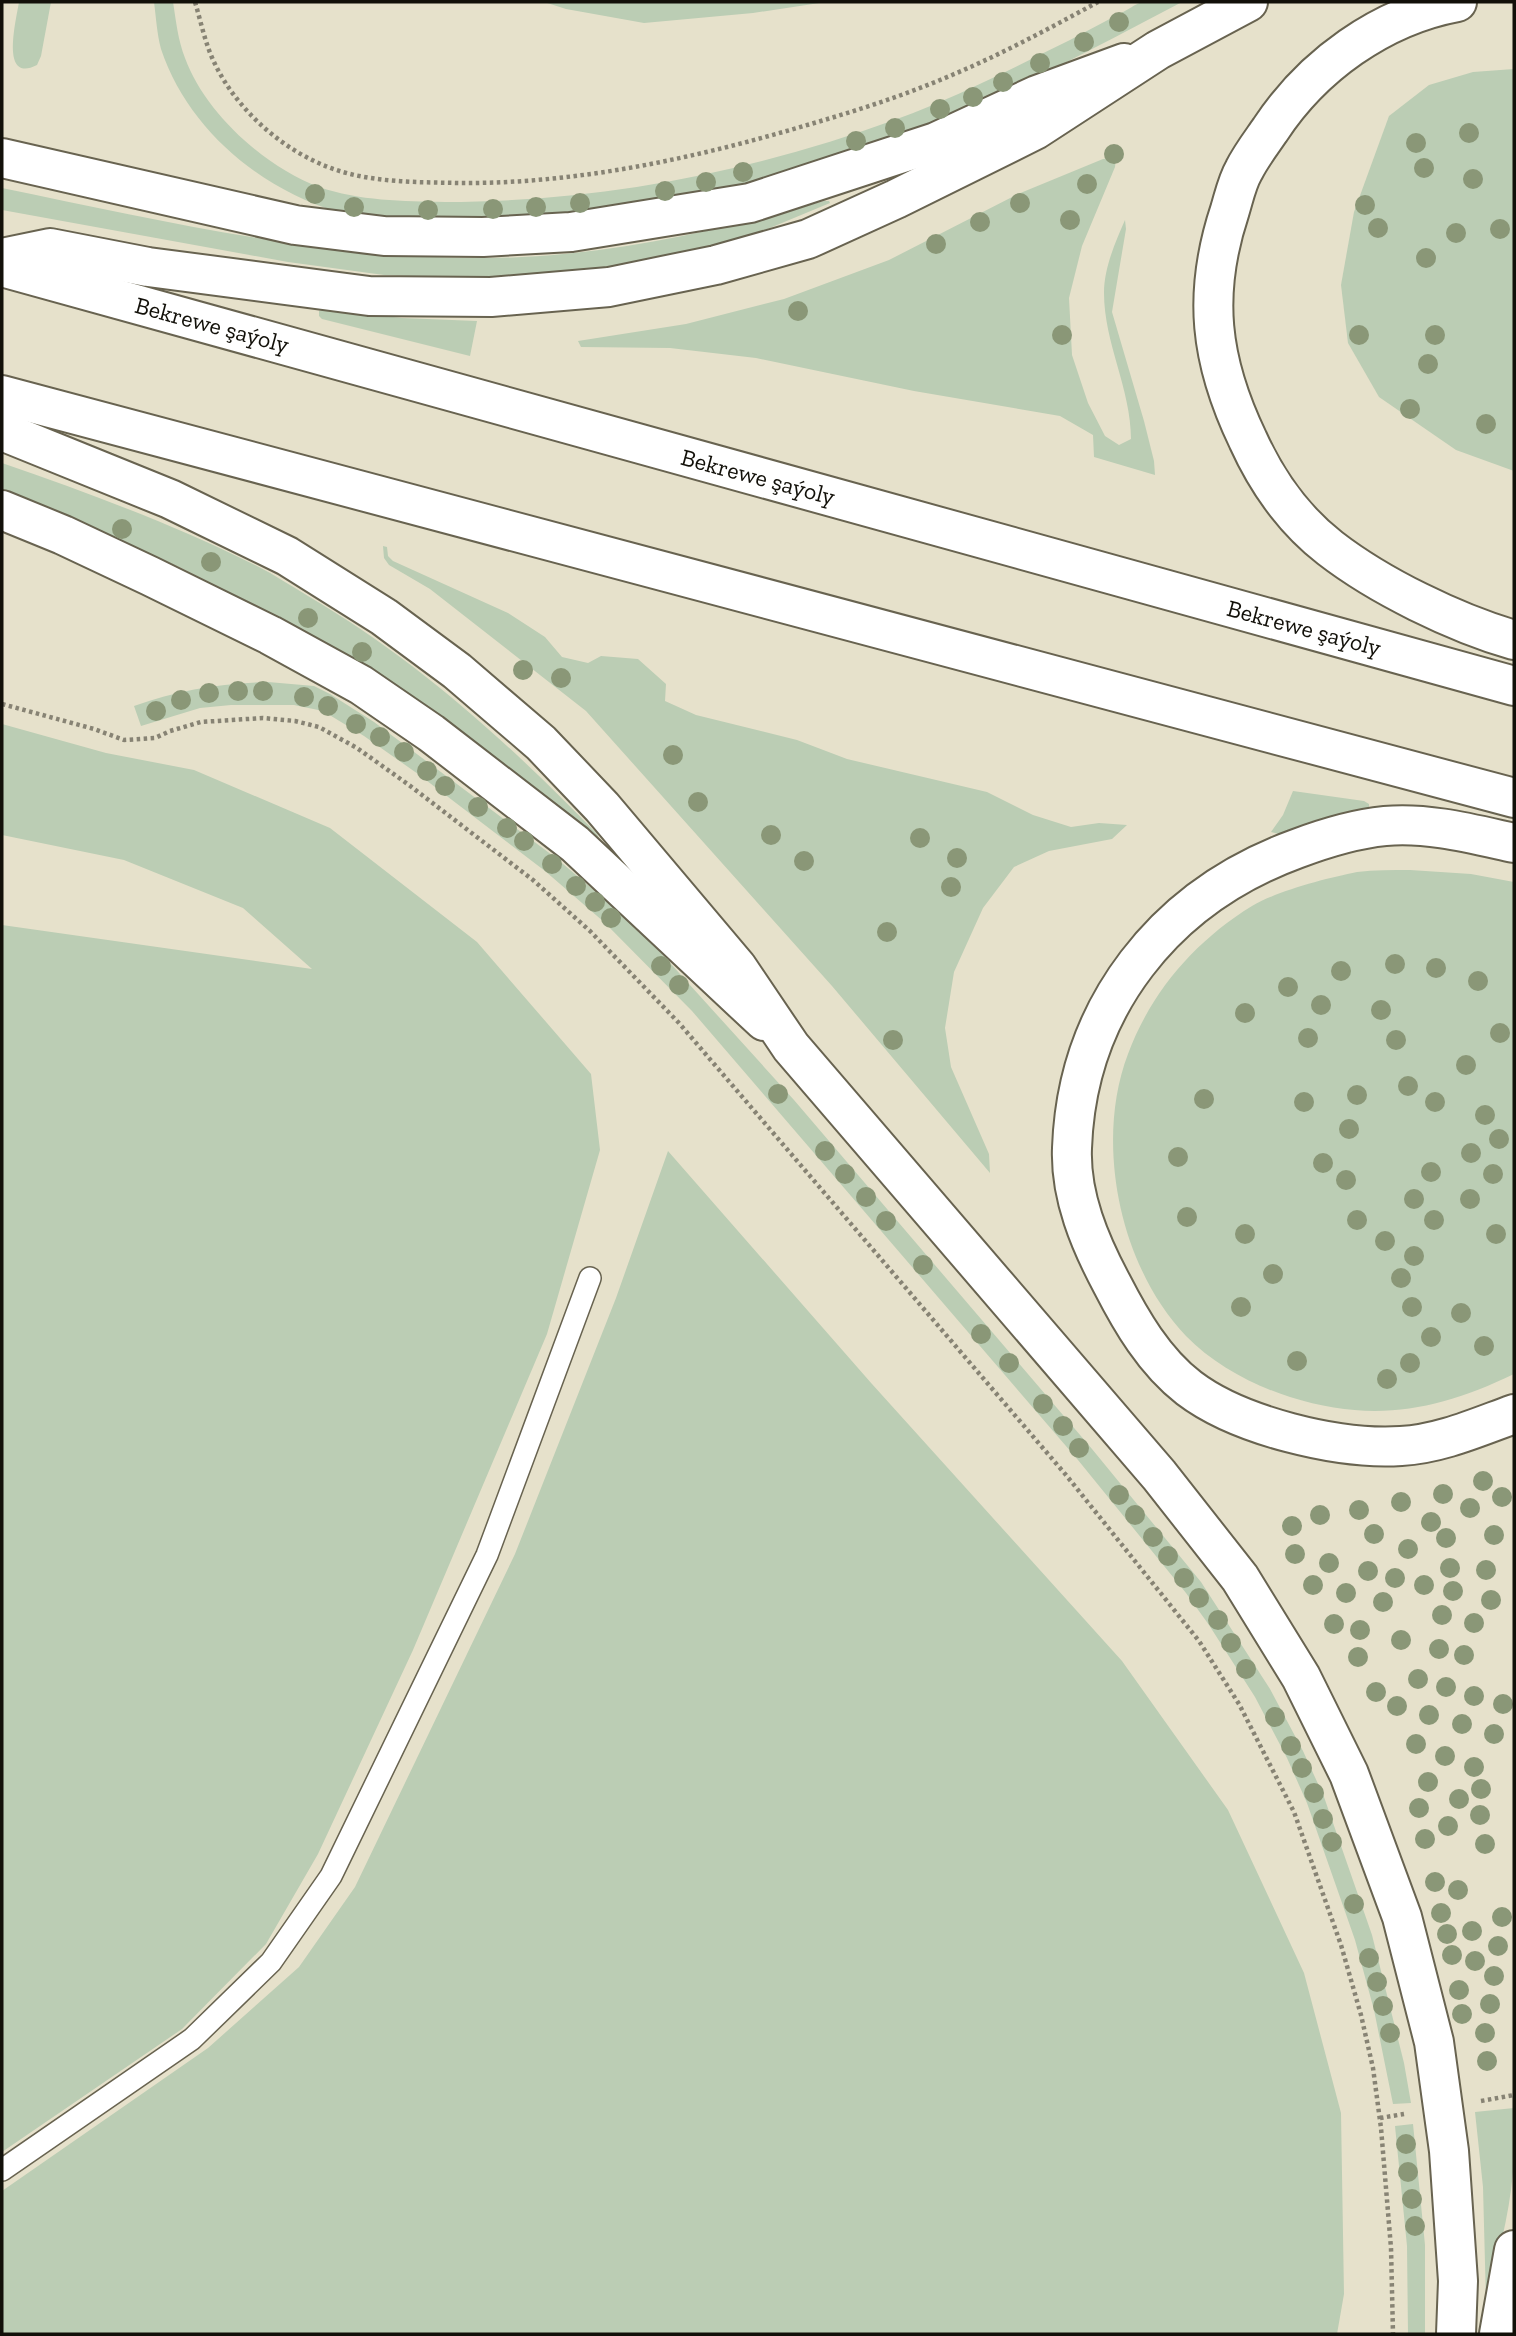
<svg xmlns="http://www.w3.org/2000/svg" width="1516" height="2336" font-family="'Zilla Slab',serif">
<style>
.green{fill:#bbcdb4}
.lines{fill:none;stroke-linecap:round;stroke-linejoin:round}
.service-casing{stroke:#686350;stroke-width:24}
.minor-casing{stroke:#686350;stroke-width:42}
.tertiary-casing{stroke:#686350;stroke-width:42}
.secondary-casing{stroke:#686350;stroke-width:42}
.path{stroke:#878374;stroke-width:4.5;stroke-dasharray:3.5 3.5;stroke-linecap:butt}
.service{stroke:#fff;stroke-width:21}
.minor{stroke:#fff;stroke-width:38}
.tertiary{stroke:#fff;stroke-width:38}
.secondary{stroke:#fff;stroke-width:38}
.tree{fill:#8a9777}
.labels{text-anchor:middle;stroke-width:7;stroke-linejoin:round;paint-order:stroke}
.street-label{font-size:24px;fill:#121009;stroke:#fff}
</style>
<rect width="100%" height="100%" fill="#e6e1cb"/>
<g class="green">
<path d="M19,2H51L41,56L37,65C0,84 16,21 19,2Z"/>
<path d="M154,2H173C176,21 178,40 185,58C205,113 265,167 319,187C359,201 403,201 445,202C598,202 752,172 897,119C957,97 1013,68 1070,40C1087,31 1104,22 1121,13C1128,10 1135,4 1142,2C1153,0 1170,2 1182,2C1136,26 1091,50 1045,73C1019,86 992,101 964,111C824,166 673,213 522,218C498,219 474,218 450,218C414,218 373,222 338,212C260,189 187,128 161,49C157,34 156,17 154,2Z"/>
<polygon points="544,2 826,2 753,13 644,23 566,9"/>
<polygon points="1514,69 1514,471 1456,450 1379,397 1348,343 1341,285 1354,212 1389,116 1429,85 1473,72"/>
<path d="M1116,158L1115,167L1082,246L1069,298L1072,355L1088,403L1105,436L1119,445L1131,439C1131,389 1104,343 1104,293C1104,268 1115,243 1125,220L1126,229L1112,312L1144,421L1154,461L1155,475L1094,457L1093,435L1060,416L914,391L756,358L670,348L581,347L578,341L686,324L784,299L889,260L1018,194L1103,159Z"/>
<path d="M2,188C161,221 321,258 484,258C600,258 713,232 824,201H829L830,203L746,238L670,259L572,273L484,279L384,275L288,262L2,210Z"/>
<polygon points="325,309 402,318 477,321 470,356 322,319 319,316 319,311"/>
<path d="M2,463C89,493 175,525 257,566C275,575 291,586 308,596C417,660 509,743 597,834L600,840L599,843L333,651L256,606L179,567L2,490Z"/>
<polygon points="383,546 387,547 388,556 393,561 508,613 545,637 562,657 588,663 601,656 638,659 666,684 665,701 696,715 797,740 847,759 987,792 1033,815 1071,827 1099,823 1127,825 1112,839 1049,851 1014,867 983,908 954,972 945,1028 951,1067 989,1154 990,1173 832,986 586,711 430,589 389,565 384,558"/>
<path d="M268,682L314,686L330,694L374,722L556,858L616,909L661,953L794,1100L1092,1449L1201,1582L1270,1689L1303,1751L1324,1797L1372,1935L1404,2063L1411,2103L1393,2104L1374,2010L1355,1940L1307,1803L1287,1758L1255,1697L1209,1625L1186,1593L1078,1460L692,1011L604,922L545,871L418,774L364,736L323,711L294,705H231L200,708L141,726L134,706C178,690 221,683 268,682Z"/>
<polygon points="2,724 106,753 194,770 330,828 477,942 591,1074 600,1150 547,1334 413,1650 318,1854 266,1944 182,2029 2,2152 2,925 312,969 243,908 124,860 2,835"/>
<polygon points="1293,791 1364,801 1369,804 1369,811 1279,834 1271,832 1283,815"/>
<path d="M1410,870L1471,874L1514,882V1374C1437,1411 1373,1423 1290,1397C1252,1385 1213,1364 1186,1336C1120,1267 1094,1143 1128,1054C1151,992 1195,941 1252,906C1277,891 1327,878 1357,872C1374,870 1393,870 1410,870Z"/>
<polygon points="668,1151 872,1384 1122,1661 1228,1810 1304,1973 1341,2113 1344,2294 1337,2334 2,2334 2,2191 208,2048 299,1967 355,1887 515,1554 616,1298"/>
<path d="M1514,2108C1514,2124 1515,2141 1514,2157C1512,2204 1499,2255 1486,2301L1483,2187L1475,2112Z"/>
<polygon points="1413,2124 1425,2245 1425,2334 1408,2334 1407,2246 1395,2126"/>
</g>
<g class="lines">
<defs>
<polyline id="service" points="2,2170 192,2039 271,1962 331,1876 487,1555 590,1278"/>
<g id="minor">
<polyline points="2,158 295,225 384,236 483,237 571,232 750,203 936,142 1037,95 1124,63"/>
<polyline points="2,510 63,535 150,576 270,635 361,685 431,733 575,844 764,1021"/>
</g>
<polyline id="tertiary" points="1499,2334 1514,2250"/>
<g id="secondary">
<path d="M1457,2C1381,16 1312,66 1270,130C1261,143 1251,156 1244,170C1237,182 1234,197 1230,210C1202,294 1210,361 1248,440C1267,482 1294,520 1330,548C1379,586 1455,623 1514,640"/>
<polyline points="2,258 50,248 148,267 369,296 491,297 609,287 716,265 808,239 896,199 1035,130 1158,50 1248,2"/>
<polyline points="2,267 1514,686"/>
<polyline points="2,395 1514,798"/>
<polyline points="2,429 7,433 170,499 287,556 384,617 457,671 541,743 602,807 737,967 791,1047 1159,1475 1240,1578 1301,1677 1349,1774 1402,1917 1434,2042 1449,2151 1458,2281 1456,2334"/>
<path d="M1514,843C1473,834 1428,822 1385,826C1354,829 1325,838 1296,849C1165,897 1077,1007 1072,1148C1070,1196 1090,1243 1112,1284C1131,1321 1154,1361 1189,1388C1239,1426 1338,1450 1401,1446C1440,1444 1478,1427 1514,1414"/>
</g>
</defs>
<use href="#service" class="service-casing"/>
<use href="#minor" class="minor-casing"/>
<use href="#tertiary" class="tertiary-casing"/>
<use href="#secondary" class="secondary-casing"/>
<g class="path">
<path d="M195,2C201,22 205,43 214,62C236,109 281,149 328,167C369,183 416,182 459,183C573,184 687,160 797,128C849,113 901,97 952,75C1002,54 1050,28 1098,2"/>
<polyline points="2,704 94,729 124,740 155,738 170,731 201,722 263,718 295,721 319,727 357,748 409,785 533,880 590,931 679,1023 1066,1475 1199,1641 1239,1704 1294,1812 1341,1945 1361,2015 1373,2068 1381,2128 1391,2248 1393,2334"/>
<polyline points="1481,2101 1514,2095"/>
<polyline points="1380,2118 1404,2114"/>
</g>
<use href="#service" class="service"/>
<use href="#minor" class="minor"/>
<use href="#tertiary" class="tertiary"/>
<use href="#secondary" class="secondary"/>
</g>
<g class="tree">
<circle cx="1119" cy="22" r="10"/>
<circle cx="1084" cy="42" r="10"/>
<circle cx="1040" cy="63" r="10"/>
<circle cx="1003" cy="82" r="10"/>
<circle cx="973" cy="97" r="10"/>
<circle cx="940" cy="109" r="10"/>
<circle cx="895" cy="128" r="10"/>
<circle cx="1469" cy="133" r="10"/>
<circle cx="856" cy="141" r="10"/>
<circle cx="1416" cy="143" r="10"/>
<circle cx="1114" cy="154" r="10"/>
<circle cx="1424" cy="168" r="10"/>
<circle cx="743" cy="172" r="10"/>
<circle cx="1473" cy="179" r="10"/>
<circle cx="706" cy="182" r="10"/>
<circle cx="1087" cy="184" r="10"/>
<circle cx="665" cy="191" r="10"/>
<circle cx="315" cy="194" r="10"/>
<circle cx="580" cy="203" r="10"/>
<circle cx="1020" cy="203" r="10"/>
<circle cx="1365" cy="205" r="10"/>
<circle cx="354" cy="207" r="10"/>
<circle cx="536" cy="207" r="10"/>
<circle cx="493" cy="209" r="10"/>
<circle cx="428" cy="210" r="10"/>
<circle cx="1070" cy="220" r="10"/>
<circle cx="980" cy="222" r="10"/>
<circle cx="1378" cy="228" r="10"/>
<circle cx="1500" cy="229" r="10"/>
<circle cx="1456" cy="233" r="10"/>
<circle cx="936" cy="244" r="10"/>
<circle cx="1426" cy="258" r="10"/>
<circle cx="798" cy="311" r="10"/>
<circle cx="1062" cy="335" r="10"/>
<circle cx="1359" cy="335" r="10"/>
<circle cx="1435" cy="335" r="10"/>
<circle cx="1428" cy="364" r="10"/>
<circle cx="1410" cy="409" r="10"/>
<circle cx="1486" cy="424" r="10"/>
<circle cx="122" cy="529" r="10"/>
<circle cx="211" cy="562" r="10"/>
<circle cx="308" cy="618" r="10"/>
<circle cx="362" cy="652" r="10"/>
<circle cx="523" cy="670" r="10"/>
<circle cx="561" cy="678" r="10"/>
<circle cx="238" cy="691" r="10"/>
<circle cx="263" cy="691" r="10"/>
<circle cx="209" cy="693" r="10"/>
<circle cx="304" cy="697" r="10"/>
<circle cx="181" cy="700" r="10"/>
<circle cx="328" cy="706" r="10"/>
<circle cx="156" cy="711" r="10"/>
<circle cx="356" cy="724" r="10"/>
<circle cx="380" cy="737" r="10"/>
<circle cx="404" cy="752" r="10"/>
<circle cx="673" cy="755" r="10"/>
<circle cx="427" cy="771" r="10"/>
<circle cx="445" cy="786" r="10"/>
<circle cx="698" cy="802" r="10"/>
<circle cx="478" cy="807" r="10"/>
<circle cx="507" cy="828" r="10"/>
<circle cx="771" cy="835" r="10"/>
<circle cx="920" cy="838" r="10"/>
<circle cx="524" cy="841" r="10"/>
<circle cx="957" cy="858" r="10"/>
<circle cx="804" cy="861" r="10"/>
<circle cx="552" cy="864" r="10"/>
<circle cx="576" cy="886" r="10"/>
<circle cx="951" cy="887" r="10"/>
<circle cx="595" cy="902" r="10"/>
<circle cx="611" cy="918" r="10"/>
<circle cx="887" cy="932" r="10"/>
<circle cx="1395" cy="964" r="10"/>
<circle cx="661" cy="966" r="10"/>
<circle cx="1436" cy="968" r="10"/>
<circle cx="1341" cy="971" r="10"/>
<circle cx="1478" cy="981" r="10"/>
<circle cx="679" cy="985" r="10"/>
<circle cx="1288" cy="987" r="10"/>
<circle cx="1321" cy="1005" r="10"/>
<circle cx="1381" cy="1010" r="10"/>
<circle cx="1245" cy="1013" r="10"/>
<circle cx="1500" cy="1033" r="10"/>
<circle cx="1308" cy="1038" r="10"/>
<circle cx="893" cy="1040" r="10"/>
<circle cx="1396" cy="1040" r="10"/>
<circle cx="1466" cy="1065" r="10"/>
<circle cx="1408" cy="1086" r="10"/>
<circle cx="778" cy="1094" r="10"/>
<circle cx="1357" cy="1095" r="10"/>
<circle cx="1204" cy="1099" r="10"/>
<circle cx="1304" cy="1102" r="10"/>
<circle cx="1435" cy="1102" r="10"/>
<circle cx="1485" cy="1115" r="10"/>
<circle cx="1349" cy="1129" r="10"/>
<circle cx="1499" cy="1139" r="10"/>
<circle cx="825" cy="1151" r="10"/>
<circle cx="1471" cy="1153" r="10"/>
<circle cx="1178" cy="1157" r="10"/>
<circle cx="1323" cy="1163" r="10"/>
<circle cx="1431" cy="1172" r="10"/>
<circle cx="845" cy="1174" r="10"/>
<circle cx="1493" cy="1174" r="10"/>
<circle cx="1346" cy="1180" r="10"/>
<circle cx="866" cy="1197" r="10"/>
<circle cx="1414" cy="1199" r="10"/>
<circle cx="1470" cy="1199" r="10"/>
<circle cx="1187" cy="1217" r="10"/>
<circle cx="1357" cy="1220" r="10"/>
<circle cx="1434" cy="1220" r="10"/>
<circle cx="886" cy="1221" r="10"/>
<circle cx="1245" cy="1234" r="10"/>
<circle cx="1496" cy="1234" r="10"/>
<circle cx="1385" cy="1241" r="10"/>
<circle cx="1414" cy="1256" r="10"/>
<circle cx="923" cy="1265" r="10"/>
<circle cx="1273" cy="1274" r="10"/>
<circle cx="1401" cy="1278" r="10"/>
<circle cx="1241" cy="1307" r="10"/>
<circle cx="1412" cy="1307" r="10"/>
<circle cx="1461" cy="1313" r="10"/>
<circle cx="981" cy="1334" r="10"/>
<circle cx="1431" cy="1337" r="10"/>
<circle cx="1484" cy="1346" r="10"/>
<circle cx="1297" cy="1361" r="10"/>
<circle cx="1009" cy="1363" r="10"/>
<circle cx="1410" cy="1363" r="10"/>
<circle cx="1387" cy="1379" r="10"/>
<circle cx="1043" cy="1404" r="10"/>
<circle cx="1063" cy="1426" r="10"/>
<circle cx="1079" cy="1448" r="10"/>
<circle cx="1483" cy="1481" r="10"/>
<circle cx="1443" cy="1494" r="10"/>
<circle cx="1119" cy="1495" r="10"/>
<circle cx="1502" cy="1497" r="10"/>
<circle cx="1401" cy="1502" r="10"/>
<circle cx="1470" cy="1508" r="10"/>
<circle cx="1359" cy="1510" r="10"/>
<circle cx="1135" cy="1515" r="10"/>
<circle cx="1320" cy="1515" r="10"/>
<circle cx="1431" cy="1522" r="10"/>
<circle cx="1292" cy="1526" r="10"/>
<circle cx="1374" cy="1534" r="10"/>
<circle cx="1494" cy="1535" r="10"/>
<circle cx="1153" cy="1537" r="10"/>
<circle cx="1446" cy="1538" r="10"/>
<circle cx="1408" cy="1549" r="10"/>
<circle cx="1295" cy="1554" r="10"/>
<circle cx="1168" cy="1556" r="10"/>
<circle cx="1329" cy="1563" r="10"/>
<circle cx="1450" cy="1568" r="10"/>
<circle cx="1486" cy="1570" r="10"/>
<circle cx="1368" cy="1571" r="10"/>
<circle cx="1184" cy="1578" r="10"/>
<circle cx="1395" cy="1578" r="10"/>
<circle cx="1313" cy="1585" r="10"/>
<circle cx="1424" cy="1585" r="10"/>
<circle cx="1453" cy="1591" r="10"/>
<circle cx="1346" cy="1593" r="10"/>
<circle cx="1199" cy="1598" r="10"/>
<circle cx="1491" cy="1600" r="10"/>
<circle cx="1383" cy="1602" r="10"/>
<circle cx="1442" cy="1615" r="10"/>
<circle cx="1218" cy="1620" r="10"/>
<circle cx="1474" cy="1623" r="10"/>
<circle cx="1334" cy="1624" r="10"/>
<circle cx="1360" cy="1630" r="10"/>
<circle cx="1401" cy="1640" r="10"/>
<circle cx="1231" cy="1643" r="10"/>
<circle cx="1439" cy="1649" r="10"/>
<circle cx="1464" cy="1655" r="10"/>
<circle cx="1358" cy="1657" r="10"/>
<circle cx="1246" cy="1669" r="10"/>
<circle cx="1418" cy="1679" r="10"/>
<circle cx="1446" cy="1687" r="10"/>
<circle cx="1376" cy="1692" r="10"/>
<circle cx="1474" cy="1696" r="10"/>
<circle cx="1503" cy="1704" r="10"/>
<circle cx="1397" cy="1706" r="10"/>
<circle cx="1429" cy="1715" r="10"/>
<circle cx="1275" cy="1717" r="10"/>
<circle cx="1462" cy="1724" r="10"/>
<circle cx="1494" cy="1734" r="10"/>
<circle cx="1416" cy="1744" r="10"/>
<circle cx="1291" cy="1746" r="10"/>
<circle cx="1445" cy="1756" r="10"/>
<circle cx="1474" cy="1767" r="10"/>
<circle cx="1302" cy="1768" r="10"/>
<circle cx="1428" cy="1782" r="10"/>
<circle cx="1481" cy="1789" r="10"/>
<circle cx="1314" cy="1793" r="10"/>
<circle cx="1459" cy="1799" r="10"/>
<circle cx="1419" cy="1808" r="10"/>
<circle cx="1480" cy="1815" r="10"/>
<circle cx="1323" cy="1819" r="10"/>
<circle cx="1448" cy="1826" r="10"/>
<circle cx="1425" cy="1839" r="10"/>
<circle cx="1332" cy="1842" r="10"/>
<circle cx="1485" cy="1844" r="10"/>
<circle cx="1435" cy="1882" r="10"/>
<circle cx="1458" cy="1890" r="10"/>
<circle cx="1354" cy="1904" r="10"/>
<circle cx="1441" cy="1913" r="10"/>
<circle cx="1502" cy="1917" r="10"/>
<circle cx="1472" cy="1931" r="10"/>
<circle cx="1447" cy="1934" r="10"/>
<circle cx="1498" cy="1946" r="10"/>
<circle cx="1452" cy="1955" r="10"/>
<circle cx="1369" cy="1958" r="10"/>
<circle cx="1475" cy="1961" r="10"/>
<circle cx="1494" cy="1976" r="10"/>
<circle cx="1377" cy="1982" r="10"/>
<circle cx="1459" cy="1990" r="10"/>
<circle cx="1490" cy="2004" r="10"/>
<circle cx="1383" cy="2006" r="10"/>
<circle cx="1462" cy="2014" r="10"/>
<circle cx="1390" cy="2033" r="10"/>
<circle cx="1485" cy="2033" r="10"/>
<circle cx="1487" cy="2061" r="10"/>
<circle cx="1406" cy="2144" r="10"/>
<circle cx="1408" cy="2172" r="10"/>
<circle cx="1412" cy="2199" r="10"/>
<circle cx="1415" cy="2226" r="10"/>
</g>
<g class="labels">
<g class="street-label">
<text transform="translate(212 325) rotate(15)" y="8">Bekrewe şaýoly</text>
<text transform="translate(758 477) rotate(15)" y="8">Bekrewe şaýoly</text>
<text transform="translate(1304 628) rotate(15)" y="8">Bekrewe şaýoly</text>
</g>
</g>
<rect width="1516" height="2336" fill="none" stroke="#121009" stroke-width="7"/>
</svg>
